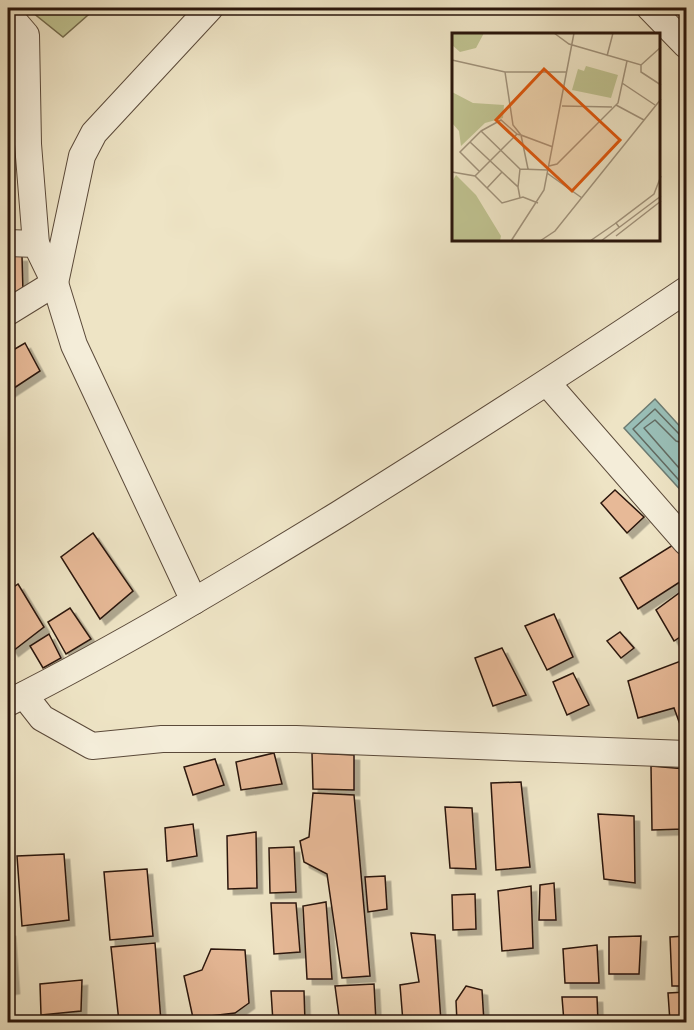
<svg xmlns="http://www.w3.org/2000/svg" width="694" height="1030" font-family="'Old Standard TT',serif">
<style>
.green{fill:#bfc290;stroke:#746c4e;stroke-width:1.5}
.water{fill:#99beb6;stroke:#6d7b72;stroke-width:1.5}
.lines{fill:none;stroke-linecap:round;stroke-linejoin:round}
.shore{stroke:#626a61;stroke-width:1.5}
.building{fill:#e7b997;stroke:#2a160c;stroke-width:1.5;filter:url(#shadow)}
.street-casing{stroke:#5b4a3a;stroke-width:28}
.street{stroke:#f4edd9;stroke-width:26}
.inset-road{fill:none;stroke:#a0927b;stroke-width:1.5}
.view{fill:#de560c;fill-opacity:0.15;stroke:#de560c;stroke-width:3}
.inset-edge{fill:none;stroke:#2a160c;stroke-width:3}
</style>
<defs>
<filter id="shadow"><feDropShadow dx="5.5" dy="5.5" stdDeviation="0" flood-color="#0004"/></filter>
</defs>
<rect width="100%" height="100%" fill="#eee4c5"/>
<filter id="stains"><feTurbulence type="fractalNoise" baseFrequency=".00333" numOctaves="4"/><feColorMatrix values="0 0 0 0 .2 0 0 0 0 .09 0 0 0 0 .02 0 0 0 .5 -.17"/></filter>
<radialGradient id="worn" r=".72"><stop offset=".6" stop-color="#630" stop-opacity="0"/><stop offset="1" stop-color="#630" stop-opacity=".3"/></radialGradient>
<polygon class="green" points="27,8 96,8 63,37"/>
<polygon class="water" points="655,399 686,433 686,496 624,428"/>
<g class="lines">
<g class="shore">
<polyline points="686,436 680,435 655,409 633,429 686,488"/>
<polyline points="686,444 676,441 655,420 644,428 686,476"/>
</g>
</g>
<g class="building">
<polygon points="8,256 22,256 23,293 8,292"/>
<polygon points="25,343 40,371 8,392 8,353"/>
<polygon points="615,490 644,517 627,533 601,503"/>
<polygon points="93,533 133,591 100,619 61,557"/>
<polygon points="673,545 686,562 686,578 638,609 620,578"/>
<polygon points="18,584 44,627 13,651 8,643 8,591"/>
<polygon points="686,588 686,633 674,641 656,610"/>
<polygon points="70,608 91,639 66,654 48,622"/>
<polygon points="554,614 573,657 547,670 525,626"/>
<polygon points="620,632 634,648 621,658 607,641"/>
<polygon points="49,634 61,658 43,668 30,646"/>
<polygon points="502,648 526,695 493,706 475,658"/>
<polygon points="686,659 686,738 685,738 674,708 638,718 628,681"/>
<polygon points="573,673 589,705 567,715 553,682"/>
<polygon points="274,753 282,784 241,790 236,762"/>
<polygon points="312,753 354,755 354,790 313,789"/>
<polygon points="215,759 224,785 193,795 184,767"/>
<polygon points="651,766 686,769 684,829 652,830"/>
<polygon points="521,782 530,867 496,870 491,783"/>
<polygon points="313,793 354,795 370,976 342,978 327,874 304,862 300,841 309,837"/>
<polygon points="445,807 472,808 476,869 450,868"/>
<polygon points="598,814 634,816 635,883 604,879"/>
<polygon points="193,824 197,856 167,861 165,828"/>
<polygon points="256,832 257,888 228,889 227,836"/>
<polygon points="294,847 296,892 270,893 269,848"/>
<polygon points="64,854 69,920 22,926 17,856"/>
<polygon points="147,869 153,936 110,940 104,872"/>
<polygon points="385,876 387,909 368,912 365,877"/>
<polygon points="554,883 556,920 539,920 540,885"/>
<polygon points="531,886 533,948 502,951 498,891"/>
<polygon points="475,894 476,929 453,930 452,895"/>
<polygon points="326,902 332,979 307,979 303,906"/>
<polygon points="271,903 296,903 300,952 274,954"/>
<polygon points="8,931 10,931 14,988 8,989"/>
<polygon points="411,933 435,935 441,1022 403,1022 400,985 419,982"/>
<polygon points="641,936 639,974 609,974 609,937"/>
<polygon points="686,936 686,986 672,986 670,937"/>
<polygon points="155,943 161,1022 119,1022 111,947"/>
<polygon points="597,945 599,983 565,983 563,949"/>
<polygon points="211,949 245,950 249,1003 235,1013 193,1018 184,976 202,970"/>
<polygon points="82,980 81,1011 41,1015 40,984"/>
<polygon points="374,984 376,1022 326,1022 339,1016 335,986"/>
<polygon points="466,986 482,990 484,1022 457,1022 456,1001"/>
<polygon points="271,991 304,991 305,1022 273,1022"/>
<polygon points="686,992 686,1022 670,1022 668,993"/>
<polygon points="562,997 597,997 598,1022 564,1022"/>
</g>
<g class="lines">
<defs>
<g id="street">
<polyline points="650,8 686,45"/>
<polyline points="8,14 26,35 28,144 36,244"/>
<polyline points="8,243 36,244 55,283 74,345 194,601"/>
<polyline points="8,312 55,283 82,156 94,133 210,8"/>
<polyline points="548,384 686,542"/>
<polyline points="24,695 42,718 92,746 162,739 296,739 686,754"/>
<path d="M8,703C121,646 231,580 339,514C456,441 572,367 686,290"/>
</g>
</defs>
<use href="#street" class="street-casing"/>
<use href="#street" class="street"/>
</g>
<g transform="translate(452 33)">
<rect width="208" height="208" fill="#eee4c5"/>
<path d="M0,0H32L24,15L8,19L0,12ZM134,33L166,42L159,65L120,57L126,36L132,38ZM0,59L21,70L52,72L51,85L33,90L9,113L7,98L0,90ZM4,142L24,162L49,203L48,208H0V149Z" fill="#bfc290"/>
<path class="inset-road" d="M102,0L117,11L189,32L209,14M155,23L161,0M0,27L53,39H115M189,32V39L209,52M53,39L61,92L69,102L101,114M170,50L203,72M164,72L192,87M110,73L160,74M29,98L49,87L65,101M69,102L76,136M18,109L66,154L68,165M97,133L105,131L166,70L175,28M0,139L23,143L50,170L71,164L86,170M28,139L8,119L29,98L68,136L96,137M95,140L130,165M23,143L65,101L68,102M66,154L68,136M35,155L50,139M167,194L164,190L202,161L209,143M164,203L209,168M59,208L92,157L122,0M88,208L103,198L209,66M138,208L164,190M149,208L209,163"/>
<path class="view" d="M92,36L168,107L120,158L44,87Z"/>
<rect width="208" height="208" class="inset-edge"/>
</g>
<rect width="694" height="1030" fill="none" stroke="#eee4c5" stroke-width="30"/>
<rect x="9" y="9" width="676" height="1012" fill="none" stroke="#2a160c" stroke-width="3"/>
<rect x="15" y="15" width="664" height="1000" fill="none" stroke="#2a160c" stroke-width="1.5"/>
<rect width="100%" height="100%" filter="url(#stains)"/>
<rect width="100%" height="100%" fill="url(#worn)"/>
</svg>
